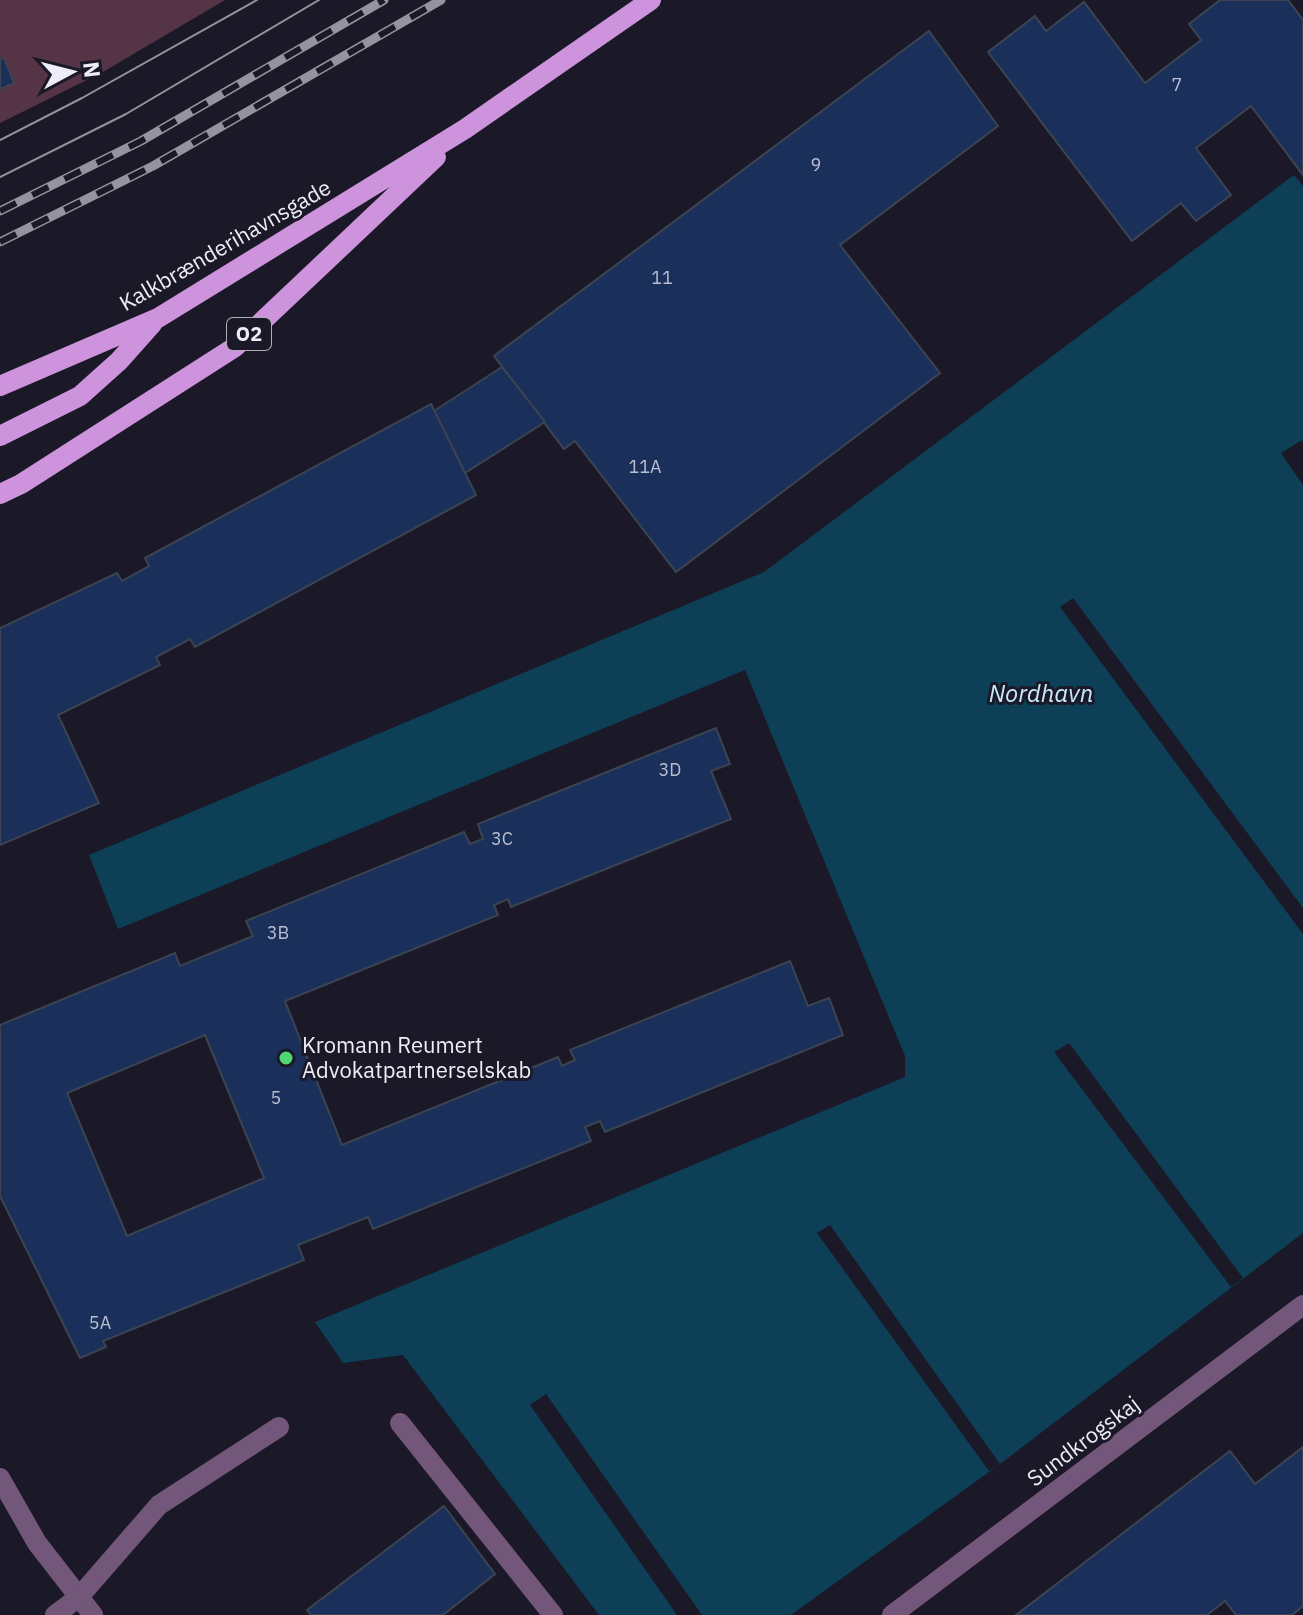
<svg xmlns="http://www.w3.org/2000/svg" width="1303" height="1615" font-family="'IBM Plex Sans',sans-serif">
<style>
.green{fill:#543445}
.water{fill:#0d3f56}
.pier{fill:#1b1927}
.building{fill:#1a305a;stroke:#3c4452;stroke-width:2;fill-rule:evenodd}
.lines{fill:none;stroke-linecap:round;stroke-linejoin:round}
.minor{stroke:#73577a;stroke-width:20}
.major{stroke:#cd93dc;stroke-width:20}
.tram{stroke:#95939f;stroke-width:2}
.rail-casing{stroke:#95939f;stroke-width:9}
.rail{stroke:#1b1927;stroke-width:6;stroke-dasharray:18;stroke-linecap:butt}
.poi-dot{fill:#50d674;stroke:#1b1927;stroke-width:3}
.labels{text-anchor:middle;stroke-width:6;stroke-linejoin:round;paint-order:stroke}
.number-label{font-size:18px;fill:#b9bed0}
.shield{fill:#1b1927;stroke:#afadb9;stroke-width:2}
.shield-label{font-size:20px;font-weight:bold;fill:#eeedf7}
.street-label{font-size:22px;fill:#eeedf7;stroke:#1b1927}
.poi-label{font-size:22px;fill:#eeedf7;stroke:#1b1927;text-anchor:start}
.water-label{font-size:24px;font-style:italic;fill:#c8eafd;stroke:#1b1927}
</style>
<rect width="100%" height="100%" fill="#1b1927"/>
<polygon class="green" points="0,0 225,0 103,72 0,123"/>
<polygon class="water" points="1294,175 1303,186 1303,1233 1000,1464 791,1615 599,1615 403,1355 343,1363 315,1322 905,1077 905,1056 745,670 118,929 89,855 764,572"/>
<g class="pier">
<polygon points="1302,440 1303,442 1303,485 1281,453"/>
<polygon points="1073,598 1303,908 1303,934 1060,607"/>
<polygon points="1069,1043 1243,1278 1231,1287 1054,1052"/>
<polygon points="830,1225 1000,1464 989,1471 817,1233"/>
<polygon points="546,1394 702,1615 677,1615 530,1405"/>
</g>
<g class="building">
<polygon points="1220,0 1288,0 1303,20 1303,175 1251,106 1196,148 1231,195 1196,221 1181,203 1132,241 988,52 1035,16 1046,31 1084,2 1145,83 1201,40 1189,24"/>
<polygon points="929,31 998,126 840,245 940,373 676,572 575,441 564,449 494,356"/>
<polygon points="4,58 14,83 0,89 0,59"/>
<polygon points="502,367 545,422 465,473 434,411"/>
<polygon points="431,404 476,495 195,647 190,639 156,657 160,665 58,715 99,803 0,845 0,628 117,573 122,581 149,566 145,558"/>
<path d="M716,728L730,764L711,771L731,819L511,907L508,899L494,905L498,915L285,1001L342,1145L558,1057L562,1066L575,1060L570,1050L790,961L808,1006L829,998L843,1035L605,1132L600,1121L585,1127L591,1141L373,1229L368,1217L298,1245L304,1260L103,1341L106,1347L80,1358L0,1196V1025L175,953L180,966L253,936L246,921L464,832L470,844L483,839L478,824ZM205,1035L264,1178L127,1236L67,1093Z"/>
<polygon points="1303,1447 1303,1606 1292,1615 1236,1615 1225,1601 1207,1615 1016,1615 1230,1451 1255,1484"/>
<polygon points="444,1506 495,1574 443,1615 311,1615 307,1610"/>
</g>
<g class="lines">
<g class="minor">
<polyline points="400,1423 553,1615"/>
<polyline points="0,1478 37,1543 93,1615"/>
<polyline points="55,1615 79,1597 159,1505 279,1427"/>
<polyline points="892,1615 1303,1305"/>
</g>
<g class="major">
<polyline points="0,386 158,318 465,129 651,0"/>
<polyline points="0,436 80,396 119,361 152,324"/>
<polyline points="0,494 21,484 235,347 436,157"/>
</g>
<g class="tram">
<polyline points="0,140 82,98 257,0"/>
<polyline points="0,177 126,114 319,0"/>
</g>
<defs>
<g id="rail">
<polyline points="0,211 141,141 384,0"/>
<polyline points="0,242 153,166 441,0"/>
</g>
</defs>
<use href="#rail" class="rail-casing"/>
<use href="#rail" class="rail"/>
</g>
<circle class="poi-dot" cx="286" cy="1058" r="8"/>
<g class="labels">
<g class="number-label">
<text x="1177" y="91">7</text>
<text x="816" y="171">9</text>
<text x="662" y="284">11</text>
<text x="645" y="473">11A</text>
<text x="670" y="776">3D</text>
<text x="502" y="845">3C</text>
<text x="278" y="939">3B</text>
<text x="276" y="1104">5</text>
<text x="100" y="1329">5A</text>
</g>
<rect class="shield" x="227" y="318" width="44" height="32" rx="6"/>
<g class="shield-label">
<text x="249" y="341">O2</text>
</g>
<g class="street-label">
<text transform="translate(225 245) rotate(-30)" y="8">Kalkbrænderihavnsgade</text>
<text transform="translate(1083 1441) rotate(-37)" y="8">Sundkrogskaj</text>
</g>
<g class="poi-label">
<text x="302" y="1053">Kromann Reumert<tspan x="302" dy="25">Advokatpartnerselskab</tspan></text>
</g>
<g class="water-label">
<text x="1041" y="702">Nordhavn</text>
</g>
</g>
<g transform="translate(72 72) rotate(83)" stroke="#1b1927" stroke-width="6" paint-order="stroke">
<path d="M0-6L14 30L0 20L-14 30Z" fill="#eeedf7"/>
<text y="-12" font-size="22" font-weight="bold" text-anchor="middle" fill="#eeedf7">N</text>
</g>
</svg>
